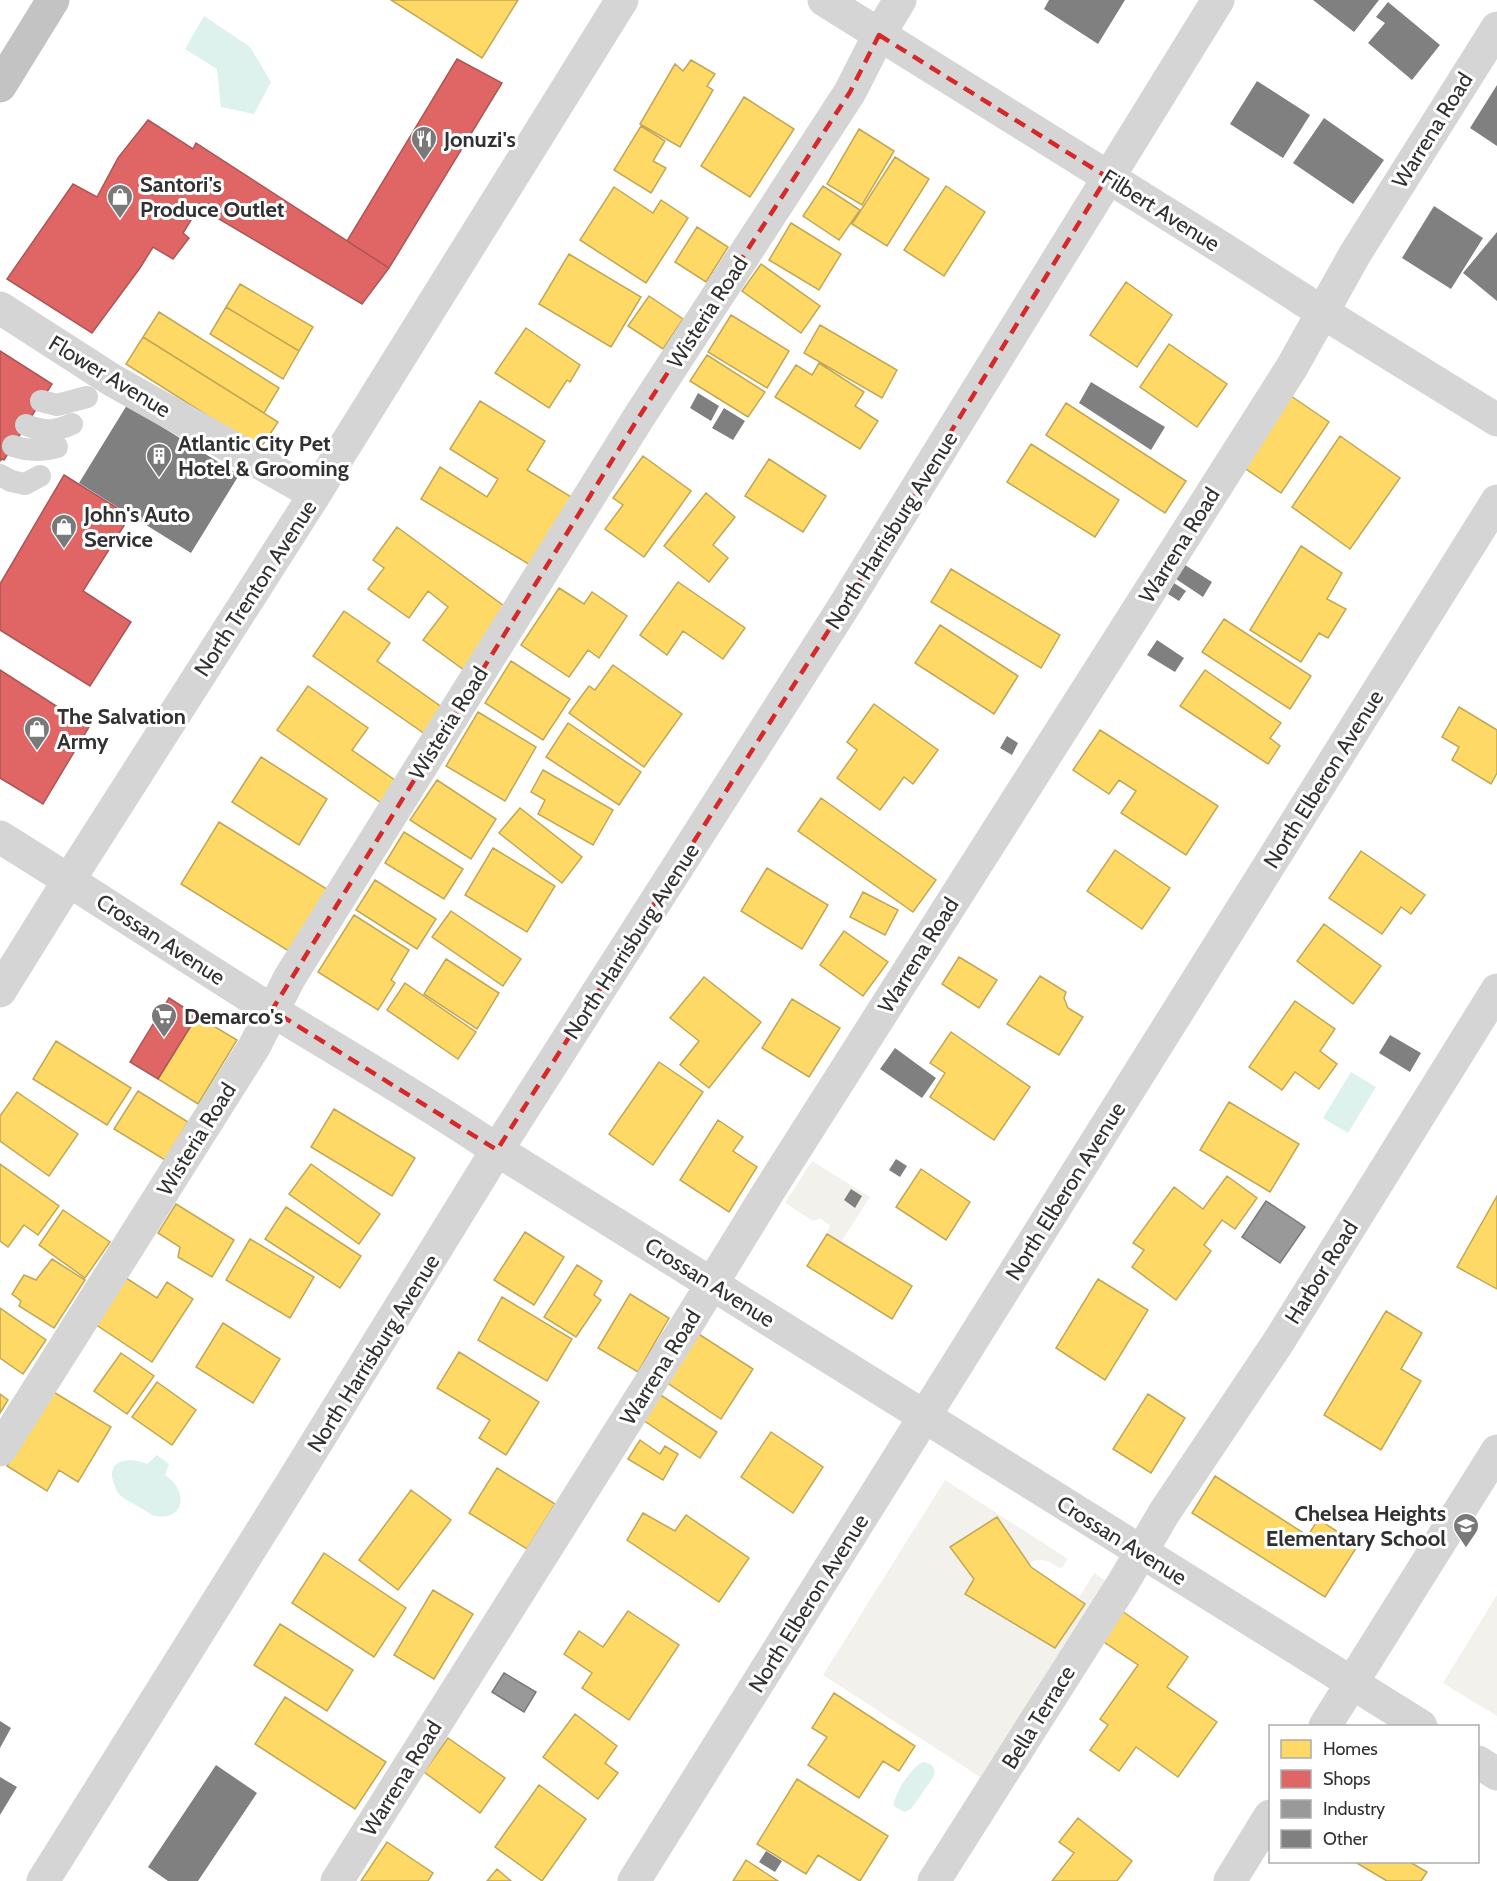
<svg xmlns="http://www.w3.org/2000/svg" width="1497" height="1881" viewBox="0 0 1497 1881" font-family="Cabin,sans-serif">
  <rect width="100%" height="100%" fill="#fff"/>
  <!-- green -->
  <path fill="#f2f1eb" d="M812,1161L870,1197L841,1242L827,1234L830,1226L820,1218L813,1221L785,1203Z
    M945,1480L1068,1559L1061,1569C1051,1562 1041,1556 1029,1563L997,1517L950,1547L974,1579L965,1594L1054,1648L1085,1605L1078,1599L1094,1573L1109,1583L980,1777L823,1675Z
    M1497,1595V1716L1443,1683Z"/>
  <!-- water -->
  <path fill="#ddf1ed" d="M204,16L250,47L271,82L254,114L221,107L217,69L185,49Z
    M1351,1072L1376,1087L1348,1133L1323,1118Z
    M157,1455L169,1464L165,1475C188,1490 186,1521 155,1516C150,1515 144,1509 139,1507C133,1503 123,1499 119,1494C118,1494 115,1487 115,1486C103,1460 129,1456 147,1464Z
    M923,1762C931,1763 936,1767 934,1776L911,1809L904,1812L894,1806C894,1793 911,1768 923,1762Z"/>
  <!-- homes -->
  <path fill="#ffd966" stroke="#c1a756" stroke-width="1.5" d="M391,0H518L482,58Z
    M691,60L715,74L707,86L713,90L680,147L640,124L675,64L683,71Z
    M744,97L794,129L750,197L701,166Z
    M641,126L665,141L653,161L666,168L651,193L614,170Z
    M859,129L894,151L862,205L827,184Z
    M895,157L929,179L887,246L852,224Z
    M823,186L860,210L839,240L803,216Z
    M946,186L985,212L944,276L904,250Z
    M614,187L653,213L661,200L688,218L646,283L580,240Z
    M791,223L841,254L819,290L769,260Z
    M697,227L728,247L706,282L675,262Z
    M569,254L641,297L611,347L539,304Z
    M761,264L820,306L801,333L742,291Z
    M1126,282L1172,315L1137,367L1090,335Z
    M240,284L313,327L299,351L226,307Z
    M649,296L683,319L663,349L628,326Z
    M226,307L299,351L283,379L210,334Z
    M159,312L279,388L264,413L143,337Z
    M731,315L789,351L767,388L708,352Z
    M820,325L897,370L882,398L804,353Z
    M526,328L580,365L570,382L567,380L549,408L495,373Z
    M143,337L278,422L260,449L126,364Z
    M1169,344L1227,384L1197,427L1140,387Z
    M707,355L765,392L748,417L690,381Z
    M819,363L864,392L855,406L878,421L860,449L775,397L796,365L812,375Z
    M1291,396L1329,422L1281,493L1243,467Z
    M480,401L545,441L527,470L573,498L532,566L421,499L440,467L487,497L498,479L450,449Z
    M1066,403L1186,481L1165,513L1046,435Z
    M1340,436L1400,478L1350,549L1292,507Z
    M1031,444L1119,500L1095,537L1007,482Z
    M643,456L691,491L644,557L605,529L623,505L613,498Z
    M769,459L826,496L803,532L745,496Z
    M706,493L735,517L713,545L728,558L709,582L664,546Z
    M397,527L508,609L464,670L423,640L448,607L428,591L409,618L368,589L384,568L373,560Z
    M1301,546L1342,573L1327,599L1346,609L1328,638L1319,633L1301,662L1250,630Z
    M951,569L1060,635L1041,668L931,602Z
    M678,582L745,628L723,659L683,631L667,655L640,635Z
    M559,588L584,604L592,592L627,616L599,658L588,650L569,677L521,645Z
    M344,611L390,643L377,661L443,708L425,734L313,656Z
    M1224,619L1311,676L1290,709L1202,652Z
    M940,625L1018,676L994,714L915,663Z
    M511,661L570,699L543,740L485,703Z
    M613,665L682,714L644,767L569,713L589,686L595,690Z
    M1205,670L1281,723L1270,738L1280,746L1268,764L1180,706Z
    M308,686L368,728L352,750L399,783L384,805L277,730Z
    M874,704L938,750L913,784L904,777L880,810L837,778L857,750L847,742Z
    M1459,707L1497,730V773L1491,784L1452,760L1459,747L1442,737Z
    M478,712L536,747L505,801L446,766Z
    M568,723L641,772L619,805L546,757Z
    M1100,730L1218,806L1186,855L1121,813L1136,791L1119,780L1109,794L1073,770Z
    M261,757L327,799L299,845L232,802Z
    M543,770L613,810L593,845L538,814L545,800L531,792Z
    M437,780L496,819L471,859L410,820Z
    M821,798L936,880L913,912L798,831Z
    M520,808L582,857L562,883L499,833Z
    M219,822L330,891L292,953L181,884Z
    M404,832L463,869L444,899L385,863Z
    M493,848L555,886L527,932L465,895Z
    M1115,850L1170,888L1142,929L1087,891Z
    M1361,851L1425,895L1411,914L1401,907L1382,934L1329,898Z
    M767,868L828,905L802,949L741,911Z
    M375,880L436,919L417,949L356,910Z
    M863,892L898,910L885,935L850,917Z
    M451,911L521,959L503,986L432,937Z
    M354,915L409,950L391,980L395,983L378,1010L318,972Z
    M1324,924L1381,966L1353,1004L1297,961Z
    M844,931L888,962L863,996L820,965Z
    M959,957L997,980L979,1008L942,984Z
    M446,959L499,993L477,1029L424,994Z
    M1040,976L1066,992L1064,998L1068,1008L1083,1017L1059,1055L1007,1024Z
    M704,977L761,1022L709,1088L680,1065L699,1041L670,1018Z
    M405,983L476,1032L458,1059L387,1010Z
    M792,999L840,1028L809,1077L762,1048Z
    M1295,1001L1335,1029L1320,1051L1337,1064L1319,1089L1295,1072L1282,1090L1249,1067Z
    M197,1016L237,1040L198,1104L158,1079Z
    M951,1032L1030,1087L994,1140L930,1097L945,1073L930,1063Z
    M56,1041L131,1088L107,1125L33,1079Z
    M659,1062L703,1092L653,1165L609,1134Z
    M138,1091L188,1122L165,1160L114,1129Z
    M17,1092L78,1134L49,1176L0,1141V1116Z
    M1229,1102L1299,1144L1270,1192L1200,1150Z
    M334,1109L415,1158L392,1196L311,1147Z
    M718,1120L743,1137L733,1151L757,1167L729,1212L680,1180Z
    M0,1164L59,1206L38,1235L24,1225L8,1247L0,1241Z
    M311,1164L380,1214L359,1244L289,1194Z
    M921,1169L970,1202L946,1240L896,1207Z
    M1227,1176L1257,1198L1235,1229L1222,1220L1204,1245L1211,1251L1176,1300L1132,1267L1144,1250L1133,1243L1174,1187L1203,1209Z
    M1497,1196V1289L1457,1267Z
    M176,1204L234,1240L212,1277L178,1257L180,1247L158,1233Z
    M286,1207L361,1256L340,1288L265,1239Z
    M63,1210L110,1242L85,1278L39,1245Z
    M525,1232L564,1257L534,1305L494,1280Z
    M827,1234L912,1286L892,1319L807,1266Z
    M250,1239L314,1277L290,1318L226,1280Z
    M52,1259L85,1280L54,1328L19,1306L21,1301L12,1294L24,1275L36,1280Z
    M577,1265L602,1281L594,1295L601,1300L576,1337L544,1317Z
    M126,1278L157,1298L167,1282L193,1299L152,1362L95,1324Z
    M1098,1279L1148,1310L1105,1380L1056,1348Z
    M630,1294L669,1318L638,1372L598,1348Z
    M502,1297L572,1339L547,1381L478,1340Z
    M0,1308L46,1340L23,1374L0,1358Z
    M1386,1311L1422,1333L1401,1369L1421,1381L1381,1450L1324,1415Z
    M223,1323L280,1359L253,1403L196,1367Z
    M694,1331L753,1369L721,1419L663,1380Z
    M459,1352L539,1402L506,1455L479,1438L490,1420L437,1388Z
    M121,1353L154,1376L127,1414L94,1391Z
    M157,1382L196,1410L172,1445L132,1417Z
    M52,1391L111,1427L78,1482L59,1470L47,1491L7,1466Z
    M0,1394L8,1400L0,1413Z
    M659,1394L717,1432L700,1458L643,1420Z
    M1148,1394L1185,1418L1151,1473L1113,1449Z
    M771,1432L823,1467L793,1513L741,1477Z
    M640,1440L660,1454L665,1446L678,1454L663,1480L628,1459Z
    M497,1468L555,1504L527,1549L469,1513Z
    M1215,1476L1308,1536L1318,1519L1358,1545L1325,1597L1192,1513Z
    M411,1490L451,1520L398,1590L359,1560Z
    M643,1513L675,1531L686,1515L749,1558L719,1602L627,1540Z
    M997,1517L1031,1567L1085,1604L1055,1648L965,1594L974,1579L950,1547Z
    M324,1553L406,1608L374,1657L292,1603Z
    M433,1590L473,1614L434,1679L394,1655Z
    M628,1611L679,1645L629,1720L582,1688L592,1673L564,1654L579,1631L603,1647Z
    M1122,1611L1188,1657L1167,1687L1217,1722L1178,1777L1136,1747L1119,1771L1090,1750L1108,1725L1100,1719L1138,1665L1101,1640Z
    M280,1624L353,1670L327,1711L254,1665Z
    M834,1693L915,1746L899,1771L883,1761L859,1798L808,1765L827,1737L812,1728Z
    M285,1697L386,1762L355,1809L255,1744Z
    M575,1714L617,1746L605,1763L618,1773L598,1799L543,1757Z
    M448,1738L505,1778L480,1813L424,1772Z
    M797,1779L888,1836L860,1881L818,1855L806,1874L757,1844Z
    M539,1785L586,1819L542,1881L495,1847Z
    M1078,1818L1132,1861L1117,1881H1052L1074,1853L1059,1842Z
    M387,1842L433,1873L428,1881H361Z
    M746,1860L764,1872L778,1881H733Z
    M1355,1862H1410L1427,1872L1421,1881H1387Z
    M497,1869L511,1881H487Z"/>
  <!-- shops -->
  <path fill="#e06666" stroke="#ac5656" stroke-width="1.5" d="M457,59L502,83L389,268L347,241Z
    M148,120L193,149L196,143L389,268L362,304L199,207L183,233L189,238L173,259L153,247L140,268L92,333L7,279L73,184L97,197L118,158Z
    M0,351L52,384L4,460L2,459L0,461Z
    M64,475L130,516L83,591L131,622L90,686L0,630V584Z
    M0,670L89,727L43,804L0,778Z
    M169,998L197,1016L158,1079L130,1062Z"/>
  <!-- industry -->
  <path fill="#999" stroke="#7a7a7a" stroke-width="1.5" d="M1266,1201L1305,1227L1280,1263L1242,1237Z
    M504,1673L536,1692L524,1712L492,1692Z"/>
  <!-- building -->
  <path fill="#808080" d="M1049,0H1125L1098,44L1044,9Z
    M1313,0H1379L1354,32Z
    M1388,2L1440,45L1412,80L1368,43L1385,23L1376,17Z
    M1257,81L1310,115L1283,158L1230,124Z
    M1497,85V146L1470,128Z
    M1324,118L1384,160L1353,204L1293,163Z
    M1434,206L1483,238L1451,289L1402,258Z
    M1497,232V301L1463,273Z
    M1091,382L1165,427L1151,450L1079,403Z
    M698,393L719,406L711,421L690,408Z
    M127,405L239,475L191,553L79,483Z
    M724,408L745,421L733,440L712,428Z
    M1185,565L1212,582L1203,597L1176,579Z
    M1174,583L1186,591L1179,601L1168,594Z
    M1157,640L1184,658L1175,672L1147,655Z
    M1007,736L1018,743L1012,755L1000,748Z
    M1390,1035L1421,1053L1410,1072L1379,1053Z
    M895,1048L936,1078L922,1098L880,1069Z
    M896,1159L907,1166L900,1177L889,1170Z
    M851,1189L862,1196L855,1208L844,1200Z
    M0,1721L11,1728L0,1748Z
    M216,1765L257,1793L198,1881H168L148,1867Z
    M0,1777L17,1787L0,1815Z
    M766,1851L782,1861L775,1872L759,1862Z"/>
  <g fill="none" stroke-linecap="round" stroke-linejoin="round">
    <!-- lane -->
    <path stroke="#d5d5d5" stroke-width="22" d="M41,401L57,405L87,397
      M26,425C45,432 54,432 72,424
      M13,446C29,451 41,451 57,447
      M0,475L11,481L25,484L40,476"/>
    <!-- street -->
    <path stroke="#d5d5d5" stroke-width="33" d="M824,0L1222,248L1322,312L1497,420
      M0,308L112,380L315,494
      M0,837C92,894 181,954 273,1011C348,1057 425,1101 497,1150L1421,1726
      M0,991L69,880L315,494L622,0
      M0,1450L254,1047L290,977L637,420L850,92L879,35L900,0
      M1325,1726L1497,1451
      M1478,1762L1497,1774
      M43,1881L291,1484L497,1150L841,611L1218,0
      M337,1881L691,1318L767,1194L1292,367L1355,254L1497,28
      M634,1881L1497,501
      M934,1881L1123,1583L1164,1513L1279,1341L1497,990
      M1230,1881L1270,1816"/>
    <!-- highway -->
    <path stroke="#c3c3c3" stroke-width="33" d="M0,86L53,0"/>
  </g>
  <!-- marked area -->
  <path fill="none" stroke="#d62828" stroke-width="4.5" stroke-dasharray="12 8" stroke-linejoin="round" d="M879,35L1107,177L841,611L497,1150L272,1010L637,420L850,92Z"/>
  <!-- icons -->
  <defs>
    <symbol id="restaurant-pin" viewBox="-11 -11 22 30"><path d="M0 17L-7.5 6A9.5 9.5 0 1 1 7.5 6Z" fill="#797979" stroke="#fff"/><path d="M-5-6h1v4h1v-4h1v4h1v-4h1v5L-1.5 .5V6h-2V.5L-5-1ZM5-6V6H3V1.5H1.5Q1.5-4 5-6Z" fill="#fff"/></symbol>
    <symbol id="shop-pin" viewBox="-11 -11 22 30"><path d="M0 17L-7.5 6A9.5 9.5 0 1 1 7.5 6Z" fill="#797979" stroke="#fff"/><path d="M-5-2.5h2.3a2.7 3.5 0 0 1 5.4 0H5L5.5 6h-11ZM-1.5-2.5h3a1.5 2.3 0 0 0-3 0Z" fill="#fff"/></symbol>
    <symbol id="building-pin" viewBox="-11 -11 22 30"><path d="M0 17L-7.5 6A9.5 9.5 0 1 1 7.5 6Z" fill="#797979" stroke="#fff"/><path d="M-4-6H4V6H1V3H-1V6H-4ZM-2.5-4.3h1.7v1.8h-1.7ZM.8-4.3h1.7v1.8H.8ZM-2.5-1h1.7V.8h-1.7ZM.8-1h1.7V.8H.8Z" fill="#fff"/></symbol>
    <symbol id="supermarket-pin" viewBox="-11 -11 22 30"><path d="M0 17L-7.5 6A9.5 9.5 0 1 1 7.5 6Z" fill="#797979" stroke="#fff"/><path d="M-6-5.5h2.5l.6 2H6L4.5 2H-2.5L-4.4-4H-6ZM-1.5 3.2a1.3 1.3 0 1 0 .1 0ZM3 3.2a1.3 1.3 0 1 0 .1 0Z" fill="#fff"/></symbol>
    <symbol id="school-pin" viewBox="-11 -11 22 30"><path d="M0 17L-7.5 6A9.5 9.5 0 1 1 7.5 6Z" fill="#797979" stroke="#fff"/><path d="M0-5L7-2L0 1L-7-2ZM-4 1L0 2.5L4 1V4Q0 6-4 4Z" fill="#fff"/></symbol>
  </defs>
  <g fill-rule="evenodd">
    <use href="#restaurant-pin" x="409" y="124" width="30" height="40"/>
    <use href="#shop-pin" x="105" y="182" width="30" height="40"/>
    <use href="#building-pin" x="144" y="441" width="30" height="40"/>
    <use href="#shop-pin" x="49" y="512" width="30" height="40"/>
    <use href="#shop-pin" x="22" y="714" width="30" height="40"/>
    <use href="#supermarket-pin" x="149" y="1001" width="30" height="40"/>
    <use href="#school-pin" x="1451" y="1511" width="30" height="40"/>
  </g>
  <g text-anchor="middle" stroke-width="6" stroke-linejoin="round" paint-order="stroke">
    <!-- street labels -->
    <g font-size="22" fill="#313131" stroke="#fff">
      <text transform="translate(1432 130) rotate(-58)" y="8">Warrena Road</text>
      <text transform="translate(1161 210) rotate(32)" y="8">Filbert Avenue</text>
      <text transform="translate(707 312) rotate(-57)" y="8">Wisteria Road</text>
      <text transform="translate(110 376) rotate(31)" y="8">Flower Avenue</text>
      <text transform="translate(891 530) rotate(-58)" y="8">North Harrisburg Avenue</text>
      <text transform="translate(1179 545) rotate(-58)" y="8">Warrena Road</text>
      <text transform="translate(255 588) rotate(-57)" y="8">North Trenton Avenue</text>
      <text transform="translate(448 723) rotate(-58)" y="8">Wisteria Road</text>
      <text transform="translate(1323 779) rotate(-58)" y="8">North Elberon Avenue</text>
      <text transform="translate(161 939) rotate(33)" y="8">Crossan Avenue</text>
      <text transform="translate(631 941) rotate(-57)" y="8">North Harrisburg Avenue</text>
      <text transform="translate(918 955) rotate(-58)" y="8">Warrena Road</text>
      <text transform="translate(196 1139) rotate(-58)" y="8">Wisteria Road</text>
      <text transform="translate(1065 1191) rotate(-58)" y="8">North Elberon Avenue</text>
      <text transform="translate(1321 1272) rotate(-58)" y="8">Harbor Road</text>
      <text transform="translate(710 1282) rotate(32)" y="8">Crossan Avenue</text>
      <text transform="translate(373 1353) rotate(-58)" y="8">North Harrisburg Avenue</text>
      <text transform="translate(660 1367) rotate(-58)" y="8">Warrena Road</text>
      <text transform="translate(1122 1540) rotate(32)" y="8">Crossan Avenue</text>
      <text transform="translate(808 1603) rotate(-58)" y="8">North Elberon Avenue</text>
      <text transform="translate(1038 1717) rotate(-58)" y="8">Bella Terrace</text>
      <text transform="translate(401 1778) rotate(-58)" y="8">Warrena Road</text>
    </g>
    <!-- poi labels -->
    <g font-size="22" font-weight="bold" fill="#313131" stroke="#fff" text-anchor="start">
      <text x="444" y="147">Jonuzi's</text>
      <text x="140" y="192">Santori's<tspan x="140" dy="25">Produce Outlet</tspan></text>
      <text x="178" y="451">Atlantic City Pet<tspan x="178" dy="25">Hotel &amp; Grooming</tspan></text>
      <text x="84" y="522">John's Auto<tspan x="84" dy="25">Service</tspan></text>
      <text x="57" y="724">The Salvation<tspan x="57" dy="25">Army</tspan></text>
      <text x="184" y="1024">Demarco's</text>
      <text x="1446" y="1521" text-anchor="end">Chelsea Heights<tspan x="1446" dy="25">Elementary School</tspan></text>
    </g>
  </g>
  <!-- legend -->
  <rect x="1269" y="1725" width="210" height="138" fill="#ffffff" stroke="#adadad" stroke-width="1.5"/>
  <rect x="1281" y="1740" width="30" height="18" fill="#ffd966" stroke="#adadad" stroke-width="1.5"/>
  <text x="1323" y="1755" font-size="18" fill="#313131">Homes</text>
  <rect x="1281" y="1770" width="30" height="18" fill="#e06666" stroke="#adadad" stroke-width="1.5"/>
  <text x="1323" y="1785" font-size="18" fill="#313131">Shops</text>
  <rect x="1281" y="1800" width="30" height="18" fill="#999999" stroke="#adadad" stroke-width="1.5"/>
  <text x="1323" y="1815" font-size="18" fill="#313131">Industry</text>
  <rect x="1281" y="1830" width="30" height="18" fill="#808080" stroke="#adadad" stroke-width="1.5"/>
  <text x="1323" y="1845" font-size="18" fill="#313131">Other</text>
</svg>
